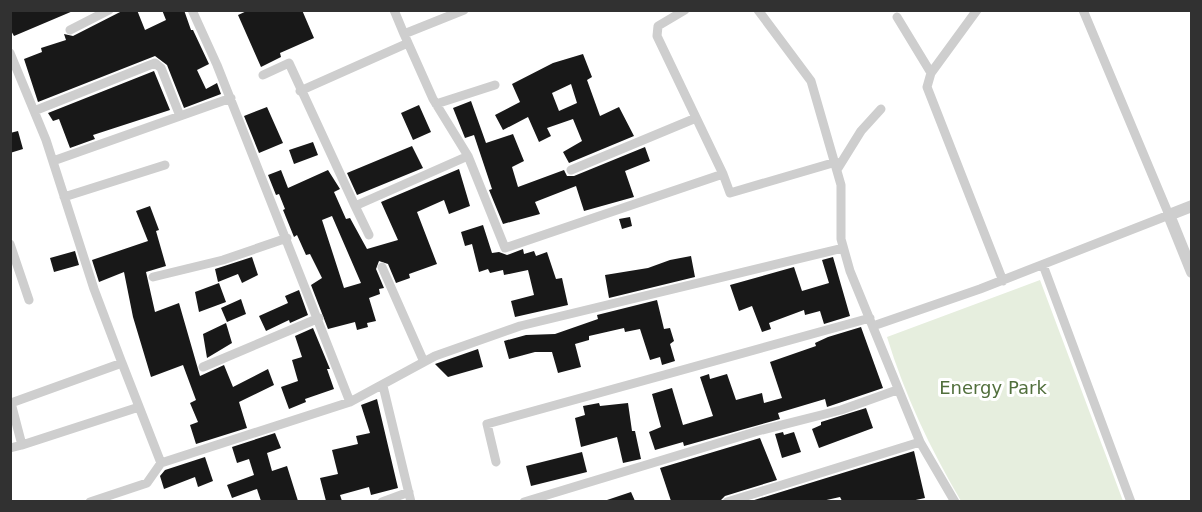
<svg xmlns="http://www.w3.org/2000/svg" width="1202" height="512" viewBox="0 0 1202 512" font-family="'DejaVu Sans',sans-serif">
  <rect width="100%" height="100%" fill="#fff"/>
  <!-- green -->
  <path fill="#e6eede" d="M1040,280L1123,501H961C930,448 905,396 887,337Z"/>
  <!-- building -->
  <path fill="#181818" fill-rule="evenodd" d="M10,10H72L73,11L14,36L10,29Z
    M124,10H137L145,30L166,20L162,10H184L191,30H193L209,64L197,70L206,89L217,83L221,94L184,108L167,65L155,56L38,102L24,59L42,52L41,48L66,40L64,34L73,36Z
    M249,10H302L314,38L280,53L281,57L261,67L238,15Z
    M583,54L592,77L587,80L600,116L619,107L634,136L569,163L563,152L582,141L573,119L547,128L551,136L539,142L528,117L503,130L495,115L520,102L512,84L553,63ZM571,84L577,103L559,111L552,93Z
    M154,71L170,110L93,135L95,139L70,148L59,119L53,121L48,113Z
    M471,101L486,143L513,134L524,161L512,167L518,187L564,170L567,176H574L645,147L650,161L625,171L634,197L584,211L576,186L535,202L540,214L503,224L489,190L492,189L474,135L465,138L453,108Z
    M419,105L431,132L413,140L401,113Z
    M267,107L283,143L259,153L244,116Z
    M18,131L23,149L10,153V133Z
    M313,142L318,155L294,164L289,150Z
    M412,146L423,168L357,195L347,173Z
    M459,169L470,206L449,214L444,200L417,212L437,264L409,274L410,278L396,283L388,264L379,261L376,269L384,288L379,289L380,294L369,298L376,321L367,323L368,327L357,330L355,322L328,329L311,285L322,278L310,254L306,255L297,235L294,237L283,210L285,209L279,194L276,195L268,175L281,170L288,188L328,170L340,189L334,192L346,219L350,218L367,249L398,240L381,202ZM332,216L361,283L344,288L322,220Z
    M150,206L159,230L156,231L166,266L146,272L155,312L179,303L200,376L224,365L233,387L268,369L274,385L239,402L247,428L196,444L190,425L198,422L190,403L196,400L183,365L151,377L133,317L124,272L99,282L92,260L148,241L136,211Z
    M630,217L632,226L622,229L619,219Z
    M483,225L492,253L499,252L507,255L523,249L524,254L534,251L536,256L547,252L556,279L562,278L568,305L515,317L511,301L534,295L528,270L504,275L503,270L490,273L488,269L479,272L472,244L465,246L461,232Z
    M75,251L79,265L54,272L50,258Z
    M691,256L695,277L609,298L605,275L648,268L670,260Z
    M252,257L258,275L242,283L238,274L218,282L215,269Z
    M833,257L850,316L824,324L820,311L805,315L804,310L769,323L771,329L762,332L752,306L739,311L730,285L794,267L802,291L829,283L822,260Z
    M219,283L226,302L199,312L195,292Z
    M299,290L308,315L290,323L289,320L266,331L259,316L288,303L285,296Z
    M241,299L246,314L227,322L221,308Z
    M657,300L664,329L670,328L674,341L670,344L675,361L662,365L660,357L650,360L640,329L625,332L624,328L589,336V340L575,344L581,367L558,373L552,352H535L509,359L504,341L526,335L555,334L598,319L597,315Z
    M226,323L232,343L207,358L203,334Z
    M861,327L883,388L827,407L825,399L778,413L780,419L684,446L683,442L655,450L649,432L661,427L652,394L672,388L683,425L713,416L700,377L709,374L710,379L727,374L736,400L762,393L764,403L782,398L770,362L816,346L815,343L828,337Z
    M313,328L330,369H327L334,389L305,399L306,402L289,409L281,387L298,381L292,360L302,357L295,336Z
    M478,349L483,367L448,377L435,364Z
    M377,399L398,488L371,495L369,487L340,495L342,501H326L320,478L338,474L332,450L358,444L356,436L370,433L361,405Z
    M599,403L600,406L628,403L632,431H635L641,459L623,463L617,437L581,447L575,418L585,415L583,406Z
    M866,408L873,428L819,448L812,429L821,425V422Z
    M783,432L784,435L794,432L801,452L782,458L775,434Z
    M275,433L281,448L267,453L272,471L287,466L298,501H261L257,489L232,498L227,485L254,475L249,459L237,463L232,447Z
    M760,438L777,480L725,496L720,501H671L660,468Z
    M914,451L925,498L911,501H842L840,497L822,501H751Z
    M582,452L587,472L531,486L526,466Z
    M205,457L213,481L198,487L195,477L164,489L160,476L165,470Z
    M631,492L635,501H607V500Z"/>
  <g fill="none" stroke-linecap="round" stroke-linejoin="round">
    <!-- minor -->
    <path stroke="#cecece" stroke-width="9" d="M192,10L217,65L350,402
      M394,10L404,34L464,10
      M758,10L811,81L841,185V239L850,271L920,442L955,502
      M977,10L931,73L927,87L1003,281
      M897,17L931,73
      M70,30L109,10
      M404,34L433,99L468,156L505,248L723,174L657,36L658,26L685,10
      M10,53L46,140L94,289L122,363L11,403L22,445L10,448
      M263,75L289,63L355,206L468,156
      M300,91L408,43
      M436,104L495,85
      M34,111L155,63L161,68L180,116
      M53,161L231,98
      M838,168L861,131L881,109
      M571,170L696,118
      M723,174L730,193L836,162
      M64,197L165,165
      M355,206L369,235
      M10,244L29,300
      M1043,265L1131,502
      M382,267L424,362
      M153,277L223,260L287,238
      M873,326L980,289L1169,215L1083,10
      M122,363L161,463
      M203,367L319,318
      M383,386L411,502
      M22,445L139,407
      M496,462L487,424L870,318
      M90,502L147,483L161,463L350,402L435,356L520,326L843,248
      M382,502L409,492
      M524,502L758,431L841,410L897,390
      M727,502L920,442"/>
    <!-- tertiary -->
    <path stroke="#cecece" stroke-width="12" d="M1192,206L1169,215L1192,272"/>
  </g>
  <g text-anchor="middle" stroke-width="6" stroke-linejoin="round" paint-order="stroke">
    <!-- park labels -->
    <g font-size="18" fill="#516f3c" stroke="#fff">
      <text x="993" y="394">Energy Park</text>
    </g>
  </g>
  <!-- border -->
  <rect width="1202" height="512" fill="none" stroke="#313131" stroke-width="24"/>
</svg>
